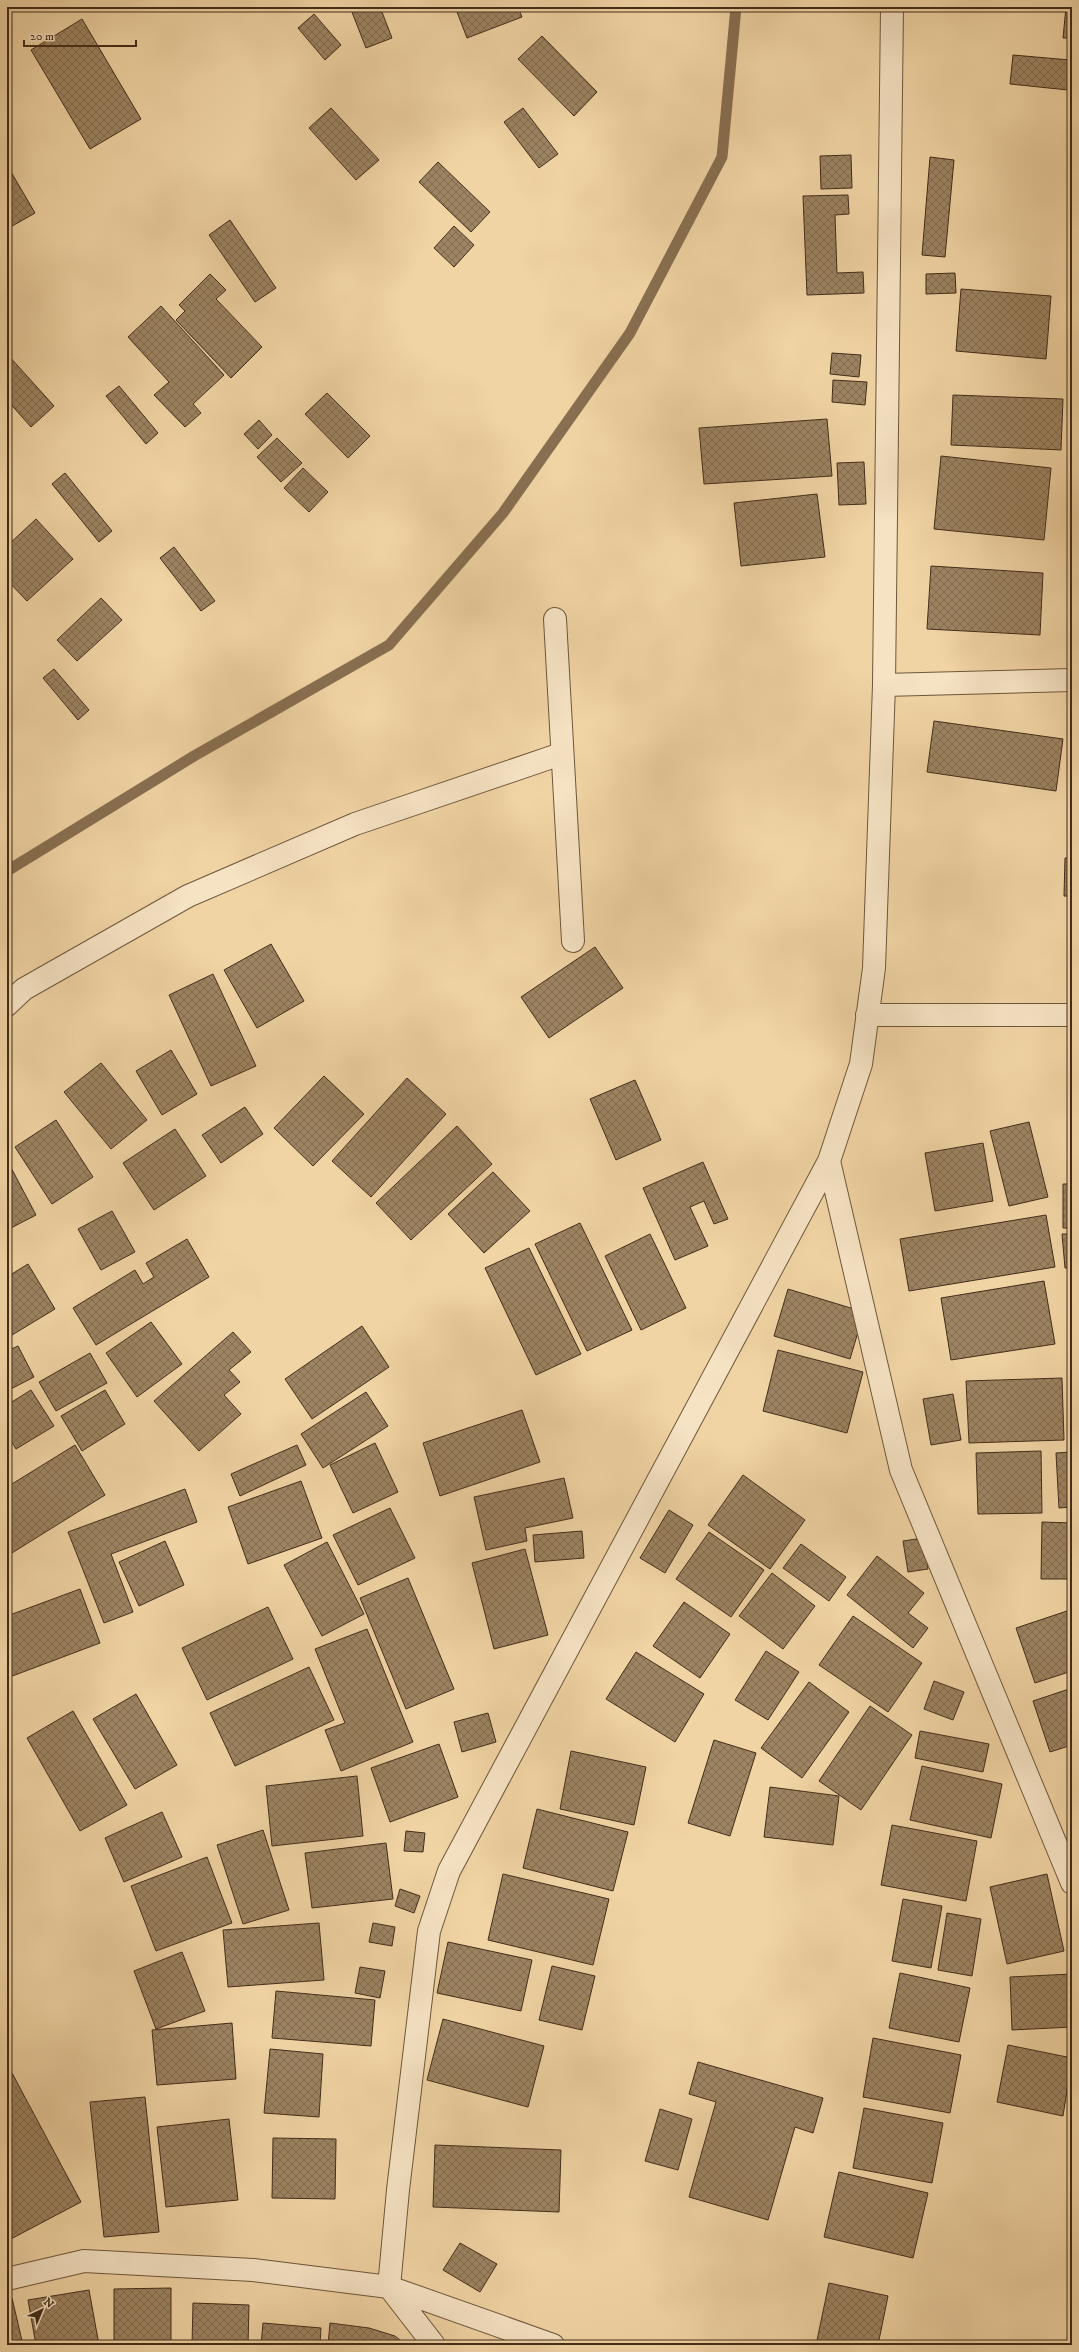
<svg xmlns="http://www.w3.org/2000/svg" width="1079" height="2352" viewBox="0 0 1079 2352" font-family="'IM FELL DW Pica',serif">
  <defs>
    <pattern id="building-cross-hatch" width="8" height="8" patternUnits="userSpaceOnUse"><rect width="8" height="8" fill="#9d8462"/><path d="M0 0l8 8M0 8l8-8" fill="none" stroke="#826c50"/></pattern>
  </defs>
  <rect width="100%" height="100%" fill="#f1d4a4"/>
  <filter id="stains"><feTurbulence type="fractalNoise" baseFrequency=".005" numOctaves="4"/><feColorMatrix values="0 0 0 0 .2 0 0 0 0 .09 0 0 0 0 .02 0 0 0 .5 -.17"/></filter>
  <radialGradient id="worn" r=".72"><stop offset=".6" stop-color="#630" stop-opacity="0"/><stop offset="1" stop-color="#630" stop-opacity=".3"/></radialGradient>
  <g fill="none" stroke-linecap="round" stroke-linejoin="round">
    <!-- stream -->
    <path stroke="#886f51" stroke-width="11" d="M7,871L194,756L389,645L503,513L630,333L722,157L736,7"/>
  </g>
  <!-- building -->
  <path fill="url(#building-cross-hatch)" stroke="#432d1a" d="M350,7H380L392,38L366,48Z
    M468,7H518L522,17L467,38L457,12Z
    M1066,7H1072V38H1063Z
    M314,14L341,45L325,60L298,28Z
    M82,19L141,119L90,149L31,50Z
    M542,36L597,92L574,116L518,59Z
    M1013,55L1070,60L1068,90L1010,84Z
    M331,108L379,160L356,180L309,128Z
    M523,108L558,154L539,168L504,122Z
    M851,155L852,188L821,189L820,156Z
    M930,157L954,160L945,257L922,255Z
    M438,162L490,212L471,232L419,182Z
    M7,165L35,213L7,229Z
    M848,195L849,214L835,215L837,273L863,272L864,293L807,295L803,196Z
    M230,220L276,288L255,302L209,235Z
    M454,226L474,245L454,267L434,248Z
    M955,273L956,293L926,294V274Z
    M210,274L226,290L216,299L262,347L231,378L176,320L185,311L179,305Z
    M961,289L1051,296L1046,359L956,351Z
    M161,306L224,375L193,404L201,413L185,427L154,395L169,382L128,337Z
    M832,353L861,355L859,377L830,374Z
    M8,355L54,406L31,427L7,400Z
    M833,380L867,382L865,405L832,402Z
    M119,386L158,433L146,444L106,396Z
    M327,393L370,436L348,458L305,414Z
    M953,395L1063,399L1061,450L951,445Z
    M827,419L832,476L704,484L699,428Z
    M259,420L272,435L258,449L244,434Z
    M277,438L302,463L281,482L257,457Z
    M941,456L1051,468L1044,540L934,529Z
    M864,462L866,504L839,505L837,463Z
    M303,468L328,492L309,512L284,488Z
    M65,473L112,531L99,542L52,484Z
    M817,494L825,557L741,566L734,503Z
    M36,519L73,559L27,601L7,580V546Z
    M174,547L215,601L201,611L160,558Z
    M931,566L1043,573L1040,635L927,629Z
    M101,598L122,620L77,661L57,640Z
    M54,669L89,710L78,720L43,678Z
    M934,721L1063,739L1056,791L927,772Z
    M1065,858H1072V896H1064Z
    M271,944L304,1001L257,1028L224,970Z
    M595,947L623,988L549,1038L521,997Z
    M213,974L256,1066L211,1086L169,995Z
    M171,1050L197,1094L162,1115L136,1071Z
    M101,1063L147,1120L111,1149L64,1092Z
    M324,1076L364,1114L313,1166L274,1128Z
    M407,1078L446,1114L371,1197L332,1161Z
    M635,1080L661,1140L616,1160L590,1099Z
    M245,1107L263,1134L221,1163L202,1135Z
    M56,1120L93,1177L52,1204L15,1147Z
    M1029,1122L1048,1197L1009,1206L990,1131Z
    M457,1126L492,1164L411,1240L376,1203Z
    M175,1129L206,1176L154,1210L123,1163Z
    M983,1143L993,1201L935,1211L925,1153Z
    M7,1160L36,1215L7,1230Z
    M703,1162L728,1219L714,1224L704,1201L690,1207L708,1246L675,1260L643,1188Z
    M493,1172L530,1211L484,1253L448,1214Z
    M1063,1184H1072V1228H1063Z
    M112,1211L135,1252L101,1270L78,1229Z
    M1046,1215L1055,1267L909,1291L900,1239Z
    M580,1223L632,1330L587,1351L535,1244Z
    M650,1234L686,1308L641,1330L605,1256Z
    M1062,1234H1072V1268H1065Z
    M187,1239L209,1277L96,1345L73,1308L135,1270L143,1284L154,1277L146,1263Z
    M529,1248L581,1354L536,1375L485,1268Z
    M28,1264L55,1309L7,1338V1277Z
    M1044,1281L1055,1344L951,1360L941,1298Z
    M788,1289L864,1312L850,1359L774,1336Z
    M151,1322L182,1364L137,1397L106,1353Z
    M362,1326L389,1367L312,1419L285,1379Z
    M233,1332L251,1352L229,1370L240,1382L224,1395L241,1414L199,1451L154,1401Z
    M18,1346L34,1377L7,1391V1351Z
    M778,1350L863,1372L847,1433L763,1411Z
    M90,1353L107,1383L56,1411L39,1382Z
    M1062,1378L1064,1440L969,1443L966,1381Z
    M31,1390L54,1426L16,1449L7,1434V1405Z
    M105,1390L125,1424L82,1451L61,1416Z
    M366,1392L388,1426L323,1468L301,1434Z
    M953,1394L961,1440L931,1445L923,1399Z
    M522,1410L540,1462L440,1496L423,1443Z
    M375,1443L398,1492L353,1513L330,1465Z
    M75,1445L105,1495L7,1556V1487Z
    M297,1445L306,1465L240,1496L231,1474Z
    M1041,1451L1042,1513L978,1514L976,1453Z
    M1072,1452V1507L1059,1508L1056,1453Z
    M7,1457L12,1467L7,1470Z
    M743,1475L805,1520L770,1569L708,1525Z
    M564,1478L573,1518L525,1528L527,1541L486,1550L474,1497Z
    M301,1481L322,1538L248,1564L228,1507Z
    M185,1489L197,1522L111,1554L133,1612L104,1623L68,1532Z
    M390,1508L415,1558L358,1585L333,1535Z
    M669,1510L693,1525L665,1573L640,1558Z
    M1042,1522L1072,1523V1579H1041Z
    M582,1531L584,1558L535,1562L533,1535Z
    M709,1532L764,1570L731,1617L676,1579Z
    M923,1538L928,1569L908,1572L903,1541Z
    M165,1541L184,1585L139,1606L119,1562Z
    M327,1542L364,1614L322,1636L284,1565Z
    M801,1544L846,1577L829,1601L783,1568Z
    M525,1549L548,1635L494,1649L472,1563Z
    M877,1556L924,1593L908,1613L928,1628L913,1648L847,1595Z
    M772,1573L815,1606L783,1649L739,1616Z
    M408,1578L454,1689L406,1709L360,1598Z
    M80,1589L100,1643L7,1678V1616Z
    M684,1602L730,1634L700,1678L653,1646Z
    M268,1607L293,1659L207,1700L182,1648Z
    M1067,1611L1072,1625V1671L1035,1683L1016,1628Z
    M853,1616L922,1663L888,1712L819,1665Z
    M367,1629L413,1742L341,1771L325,1730L345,1723L315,1649Z
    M766,1651L799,1672L768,1720L735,1700Z
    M636,1652L704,1694L675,1742L606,1699Z
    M309,1667L334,1720L235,1766L210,1713Z
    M934,1681L964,1692L953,1720L924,1709Z
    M809,1682L849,1712L802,1778L761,1748Z
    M1072,1688V1745L1050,1752L1033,1701Z
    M136,1694L177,1765L135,1789L93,1719Z
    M870,1706L912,1735L861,1810L819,1781Z
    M73,1711L127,1805L80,1831L27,1738Z
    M488,1713L496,1742L462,1752L454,1722Z
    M920,1731L989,1744L983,1772L915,1758Z
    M714,1740L756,1753L730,1836L688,1823Z
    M439,1744L458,1797L390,1822L371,1768Z
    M571,1751L646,1767L634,1825L560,1809Z
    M922,1766L1002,1784L991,1838L910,1820Z
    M357,1776L363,1836L272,1846L266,1786Z
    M770,1787L839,1796L833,1845L764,1837Z
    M537,1809L628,1832L613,1891L523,1868Z
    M162,1812L182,1857L124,1882L105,1838Z
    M892,1825L977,1841L966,1901L881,1885Z
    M263,1830L289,1910L243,1924L217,1845Z
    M406,1831L425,1833L423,1852L404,1851Z
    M386,1843L393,1899L312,1908L305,1853Z
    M207,1857L232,1923L156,1951L131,1886Z
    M503,1874L609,1899L593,1965L488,1940Z
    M1047,1874L1064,1951L1007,1964L990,1887Z
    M400,1889L420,1896L414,1913L395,1906Z
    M903,1899L942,1906L931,1968L892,1961Z
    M947,1913L981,1919L972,1976L938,1970Z
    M319,1923L324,1980L228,1987L223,1930Z
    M373,1923L395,1927L392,1946L369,1942Z
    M448,1942L532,1960L521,2011L437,1993Z
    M182,1952L205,2011L156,2029L134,1971Z
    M552,1966L595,1976L582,2030L539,2020Z
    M360,1967L385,1971L380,1998L355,1993Z
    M900,1973L970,1988L959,2042L889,2028Z
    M1072,1974V2027L1012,2030L1010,1977Z
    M276,1991L375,2000L371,2046L272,2038Z
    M443,2019L544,2046L528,2107L427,2080Z
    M232,2023L236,2079L157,2085L152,2030Z
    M873,2038L961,2055L950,2113L863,2097Z
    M1008,2045L1072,2058L1063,2116L997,2102Z
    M270,2049L323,2054L319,2117L264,2113Z
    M698,2062L823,2098L813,2133L795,2127L768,2220L689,2197L716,2102L689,2094Z
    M12,2073L81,2202L7,2241V2076Z
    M145,2097L159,2232L104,2237L90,2102Z
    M864,2108L943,2123L932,2183L853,2168Z
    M660,2109L692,2119L678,2170L645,2161Z
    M229,2119L238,2200L166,2207L157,2127Z
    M273,2138L336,2139L335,2199L272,2198Z
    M435,2145L561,2150L559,2212L433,2207Z
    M839,2172L928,2193L913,2258L824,2237Z
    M460,2243L497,2264L480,2292L443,2270Z
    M829,2283L888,2296L878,2345H816Z
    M171,2288V2345H114V2289Z
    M89,2290L99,2345H36L28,2300Z
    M12,2298L23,2345H7V2299Z
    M193,2303L249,2305L248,2345H192Z
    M263,2323L321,2328L320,2345H261Z
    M330,2323L369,2328L395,2336L406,2345H328Z"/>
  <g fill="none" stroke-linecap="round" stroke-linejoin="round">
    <defs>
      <path id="minor" d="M555,619L573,941
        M884,685L1072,680
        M7,1005L24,989L188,896L355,824L561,754
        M867,1015H1072
        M829,1161L901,1470L1072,1883
        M7,2279L84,2261L253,2270L389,2287L553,2345
        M434,2345L389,2287L398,2190L429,1931L449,1871L829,1161L861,1064L874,968L884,685L892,7"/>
    </defs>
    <!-- minor casing -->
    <use href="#minor" stroke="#6e573c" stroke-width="24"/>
    <!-- minor -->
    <use href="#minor" stroke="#f6e3c4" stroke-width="22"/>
  </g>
  <!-- margin -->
  <rect width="1079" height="2352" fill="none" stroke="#f1d4a4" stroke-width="24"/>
  <rect x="8" y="8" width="1063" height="2336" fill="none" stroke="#432d1a" stroke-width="2"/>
  <rect x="12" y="12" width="1055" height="2328" fill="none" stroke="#432d1a"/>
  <!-- north arrow -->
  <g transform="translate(42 2310) rotate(44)" stroke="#f6e3c4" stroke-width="3" paint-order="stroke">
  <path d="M0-3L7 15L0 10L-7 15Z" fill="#432d1a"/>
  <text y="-6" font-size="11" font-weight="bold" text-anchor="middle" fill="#432d1a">N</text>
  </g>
  <!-- scale -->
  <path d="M24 40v6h112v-6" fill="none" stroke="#432d1a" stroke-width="2"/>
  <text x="30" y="40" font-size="12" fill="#432d1a" stroke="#f6e3c4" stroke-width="3" paint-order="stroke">20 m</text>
  <rect width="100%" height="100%" filter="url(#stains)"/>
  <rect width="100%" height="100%" fill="url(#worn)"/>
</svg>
